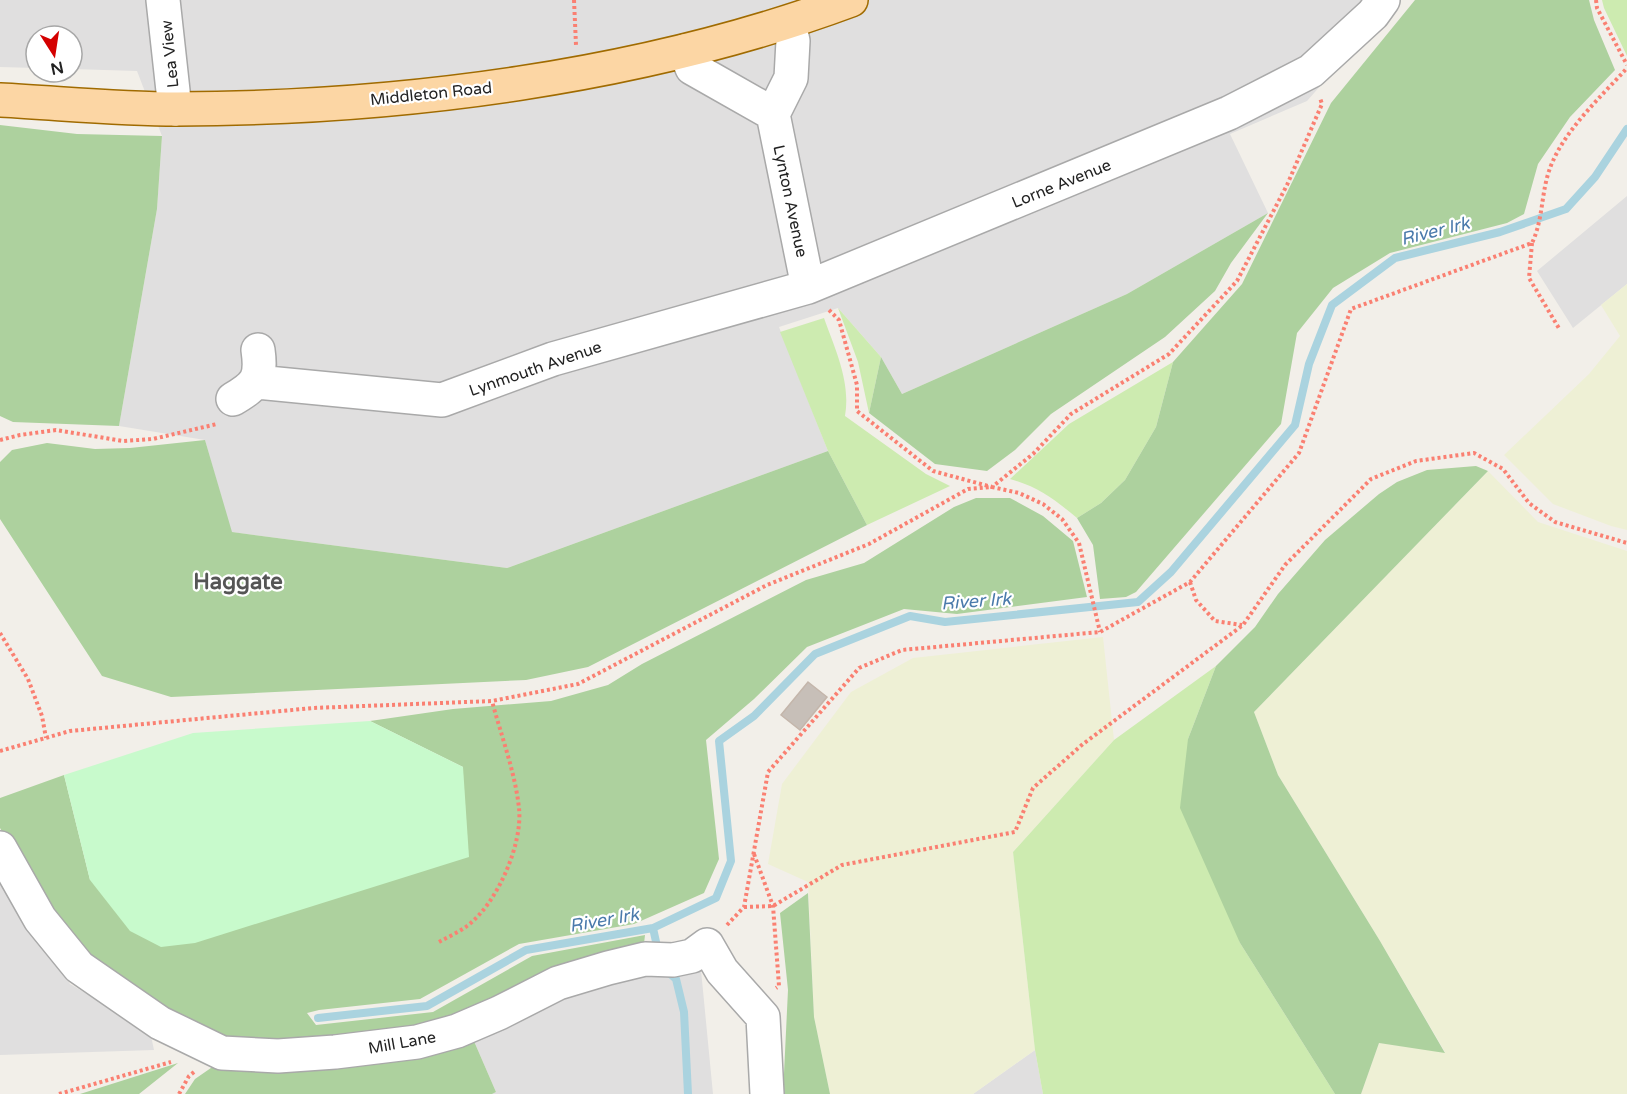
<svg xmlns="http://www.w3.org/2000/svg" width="1627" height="1094" viewBox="0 0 1627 1094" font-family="'Varela Round',sans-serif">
  <rect width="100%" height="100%" fill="#f2efe9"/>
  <!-- residential -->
  <path fill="#e0dfdf" d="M0,0H1396L1307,101L1230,134L1268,213L1127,294L902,394L881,357L838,308L779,327L828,451L507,568L231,532L205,440L119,426L157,209L162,136L137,71L72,69V36H36V68L0,67Z
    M1627,196V284L1573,328L1537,271Z
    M0,869L40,939L70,984L150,1031L154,1050L0,1055Z
    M635,968L701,970L713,1094H492L496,1092L470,1032Z
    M1035,1050L1043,1094H973Z"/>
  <!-- farmland -->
  <path fill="#eef0d5" d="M1627,284V530L1611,526L1553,504L1504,455L1589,374L1620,336L1601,305Z
    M1488,471L1538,522L1627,551V1094H1361L1379,1043L1445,1052L1380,941L1278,775L1254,712Z
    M1103,637L1114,740L1013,852L1035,1050L973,1094H830L814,1017L808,882L768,864L782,784L851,692L913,658Z"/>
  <!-- grass -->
  <path fill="#cdebb0" d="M1602,0H1627V56L1604,8Z
    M838,308L881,357L869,413L858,362Z
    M824,318C835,349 851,382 845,416L926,474L950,486L867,525L828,451L780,332Z
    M1173,362L1156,427L1125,480L1101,503L1077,518C1054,499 1039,487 1010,479L1069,424Z
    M1216,666L1188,739L1240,943L1335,1094H1043L1035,1050L1013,852L1114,740Z"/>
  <!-- forest -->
  <path fill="#add19e" d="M1415,0H1589L1594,20L1615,70L1570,117L1538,164L1524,214L1507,223L1390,253L1333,288L1297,333L1281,424L1136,592L1126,597L1100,599L1093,545L1077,518L1101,503L1125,480L1156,427L1173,362L1242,284L1331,103Z
    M0,125L77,134L162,136L157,209L119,426L13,422L0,416Z
    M1268,213L1231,263L1215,291L1165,337L1051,414L1015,450L987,471L935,464L869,413L881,357L902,394L1127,294Z
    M205,440L232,532L507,568L828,451L867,525L588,667L526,680L171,697L102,676L0,519V462L12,450L47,443L95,449L130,448Z
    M1476,466L1488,471L1254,712L1278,775L1380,941L1445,1053L1379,1043L1361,1094H1335L1240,943L1180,808L1188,739L1216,666L1255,627L1278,594L1325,540L1379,494L1397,482L1427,470Z
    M976,498H1010L1043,516L1073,541L1087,597L957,614L904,609L807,647L754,699L706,740L719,859L704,893L634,924L519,944L420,999L319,1010L307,1013L316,1025L433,1012L532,956L645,935L643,952L445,1028L346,1044L220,1043L88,967L49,913L0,828V798L64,775L90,880L463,767L370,721L453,709L551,701L608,685L642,664L806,580L864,563L954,507Z
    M808,893L814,1017L830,1094H783L788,990L780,913Z
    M470,1032L496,1092L492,1094H185L195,1079L221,1061Z
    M178,1063L139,1094H80Z"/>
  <!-- park -->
  <path fill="#c8facc" d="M370,721L463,767L469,857L195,943L161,947L130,931L90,880L64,775L193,733Z"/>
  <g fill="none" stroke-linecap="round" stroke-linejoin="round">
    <!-- stream -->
    <path stroke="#aad3df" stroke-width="8" d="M653,928L658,951
      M667,971L676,979L684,1012L688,1094
      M318,1018L427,1006L526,950L653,928L716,898L731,861L719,741L754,716L815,654L910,616L945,622L1138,602L1171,572L1295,425L1309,364L1332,305L1395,258L1500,232L1566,209L1595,177L1627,129"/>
  </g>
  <!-- building -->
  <path fill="#c7bfb8" stroke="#c4b6ab" stroke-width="1.5" d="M808,682L827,697L800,730L781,715Z"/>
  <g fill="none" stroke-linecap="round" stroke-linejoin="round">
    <defs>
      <path id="minor" d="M163,0L175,109
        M789,23L793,41L791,78L773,114L808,287
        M685,51L692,68L773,114
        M257,382L442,400L553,359L808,287L1229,113L1311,71L1373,14L1383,0
        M233,399C257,385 262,378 258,350
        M0,848L40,919L79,967L160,1023L222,1053L278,1056L335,1052L417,1042L457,1031L499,1013L558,983L608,968L645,959L673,960L692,956L707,945L722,971L763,1017L767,1094"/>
      <path id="major" d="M0,100C59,103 118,109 177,109C400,108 641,78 851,0"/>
    </defs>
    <!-- minor casing -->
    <use href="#minor" stroke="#a9a9a9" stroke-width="36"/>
    <!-- major casing -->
    <use href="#major" stroke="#a06b00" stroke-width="36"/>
    <!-- path -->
    <path stroke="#fa8072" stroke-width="4" stroke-dasharray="3 3" stroke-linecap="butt" d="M574,0L576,45
      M1596,0L1597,8L1627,65
      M1532,243L1529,278L1560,330
      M829,310L839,320L857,385V411L933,471L992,487L1033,454L1071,414L1169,354L1237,281L1287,185L1322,104L1320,98
      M0,440L20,435L56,430L123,441L153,439L217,424
      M1190,582L1196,600L1215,621L1242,625
      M0,633L28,679L42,716L46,738
      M0,751L70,731L313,708L492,701L578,684L767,585L869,544L968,489L992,487L1019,493L1043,504L1062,519L1079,543L1100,632
      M754,854L773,906L779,986L776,988
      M744,907L773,906L842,865L1015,832L1033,788L1083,744L1243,625L1285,565L1371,479L1416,461L1474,453L1503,469L1529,503L1555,522L1627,543
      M727,925L744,907L768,772L859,668L902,650L1100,632L1190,582L1299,453L1351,309L1532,243C1543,220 1541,195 1549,171C1562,132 1600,98 1627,68
      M439,942C448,937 459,932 467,926C497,904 523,844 519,808C515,772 501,735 492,701
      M59,1094L171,1062
      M179,1094L189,1076L194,1072"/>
    <!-- minor -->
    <use href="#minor" stroke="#fff" stroke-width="33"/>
    <!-- major -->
    <use href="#major" stroke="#fcd6a4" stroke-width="33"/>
  </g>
  <g text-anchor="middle" stroke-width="4.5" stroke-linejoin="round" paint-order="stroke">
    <!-- street labels -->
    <g font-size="16" fill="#222" stroke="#fff">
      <text transform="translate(169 54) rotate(-96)" y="6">Lea View</text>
      <text transform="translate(431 93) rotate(-6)" y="6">Middleton Road</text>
      <text transform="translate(1061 183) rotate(-22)" y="6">Lorne Avenue</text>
      <text transform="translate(791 201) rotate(78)" y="6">Lynton Avenue</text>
      <text transform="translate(535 368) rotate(-19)" y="6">Lynmouth Avenue</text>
      <text transform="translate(402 1042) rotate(-10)" y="6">Mill Lane</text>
    </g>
    <!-- water labels -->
    <g font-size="18" font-style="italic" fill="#4a7aab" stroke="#fff">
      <text transform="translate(1435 231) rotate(-14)" y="6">River Irk</text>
      <text transform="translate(976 601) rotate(-4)" y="6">River Irk</text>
      <text transform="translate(604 920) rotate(-10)" y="6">River Irk</text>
    </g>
    <!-- district labels -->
    <g font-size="22" font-weight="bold" fill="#555" stroke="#fff">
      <text x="238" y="589">Haggate</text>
    </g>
  </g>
  <!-- north arrow -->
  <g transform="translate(54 54) rotate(168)"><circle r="28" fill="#ffffff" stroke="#a7a7a7" stroke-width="1.5"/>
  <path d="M0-4.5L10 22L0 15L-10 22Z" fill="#d40000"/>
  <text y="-9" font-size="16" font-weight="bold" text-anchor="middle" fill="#222222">N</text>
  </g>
</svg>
